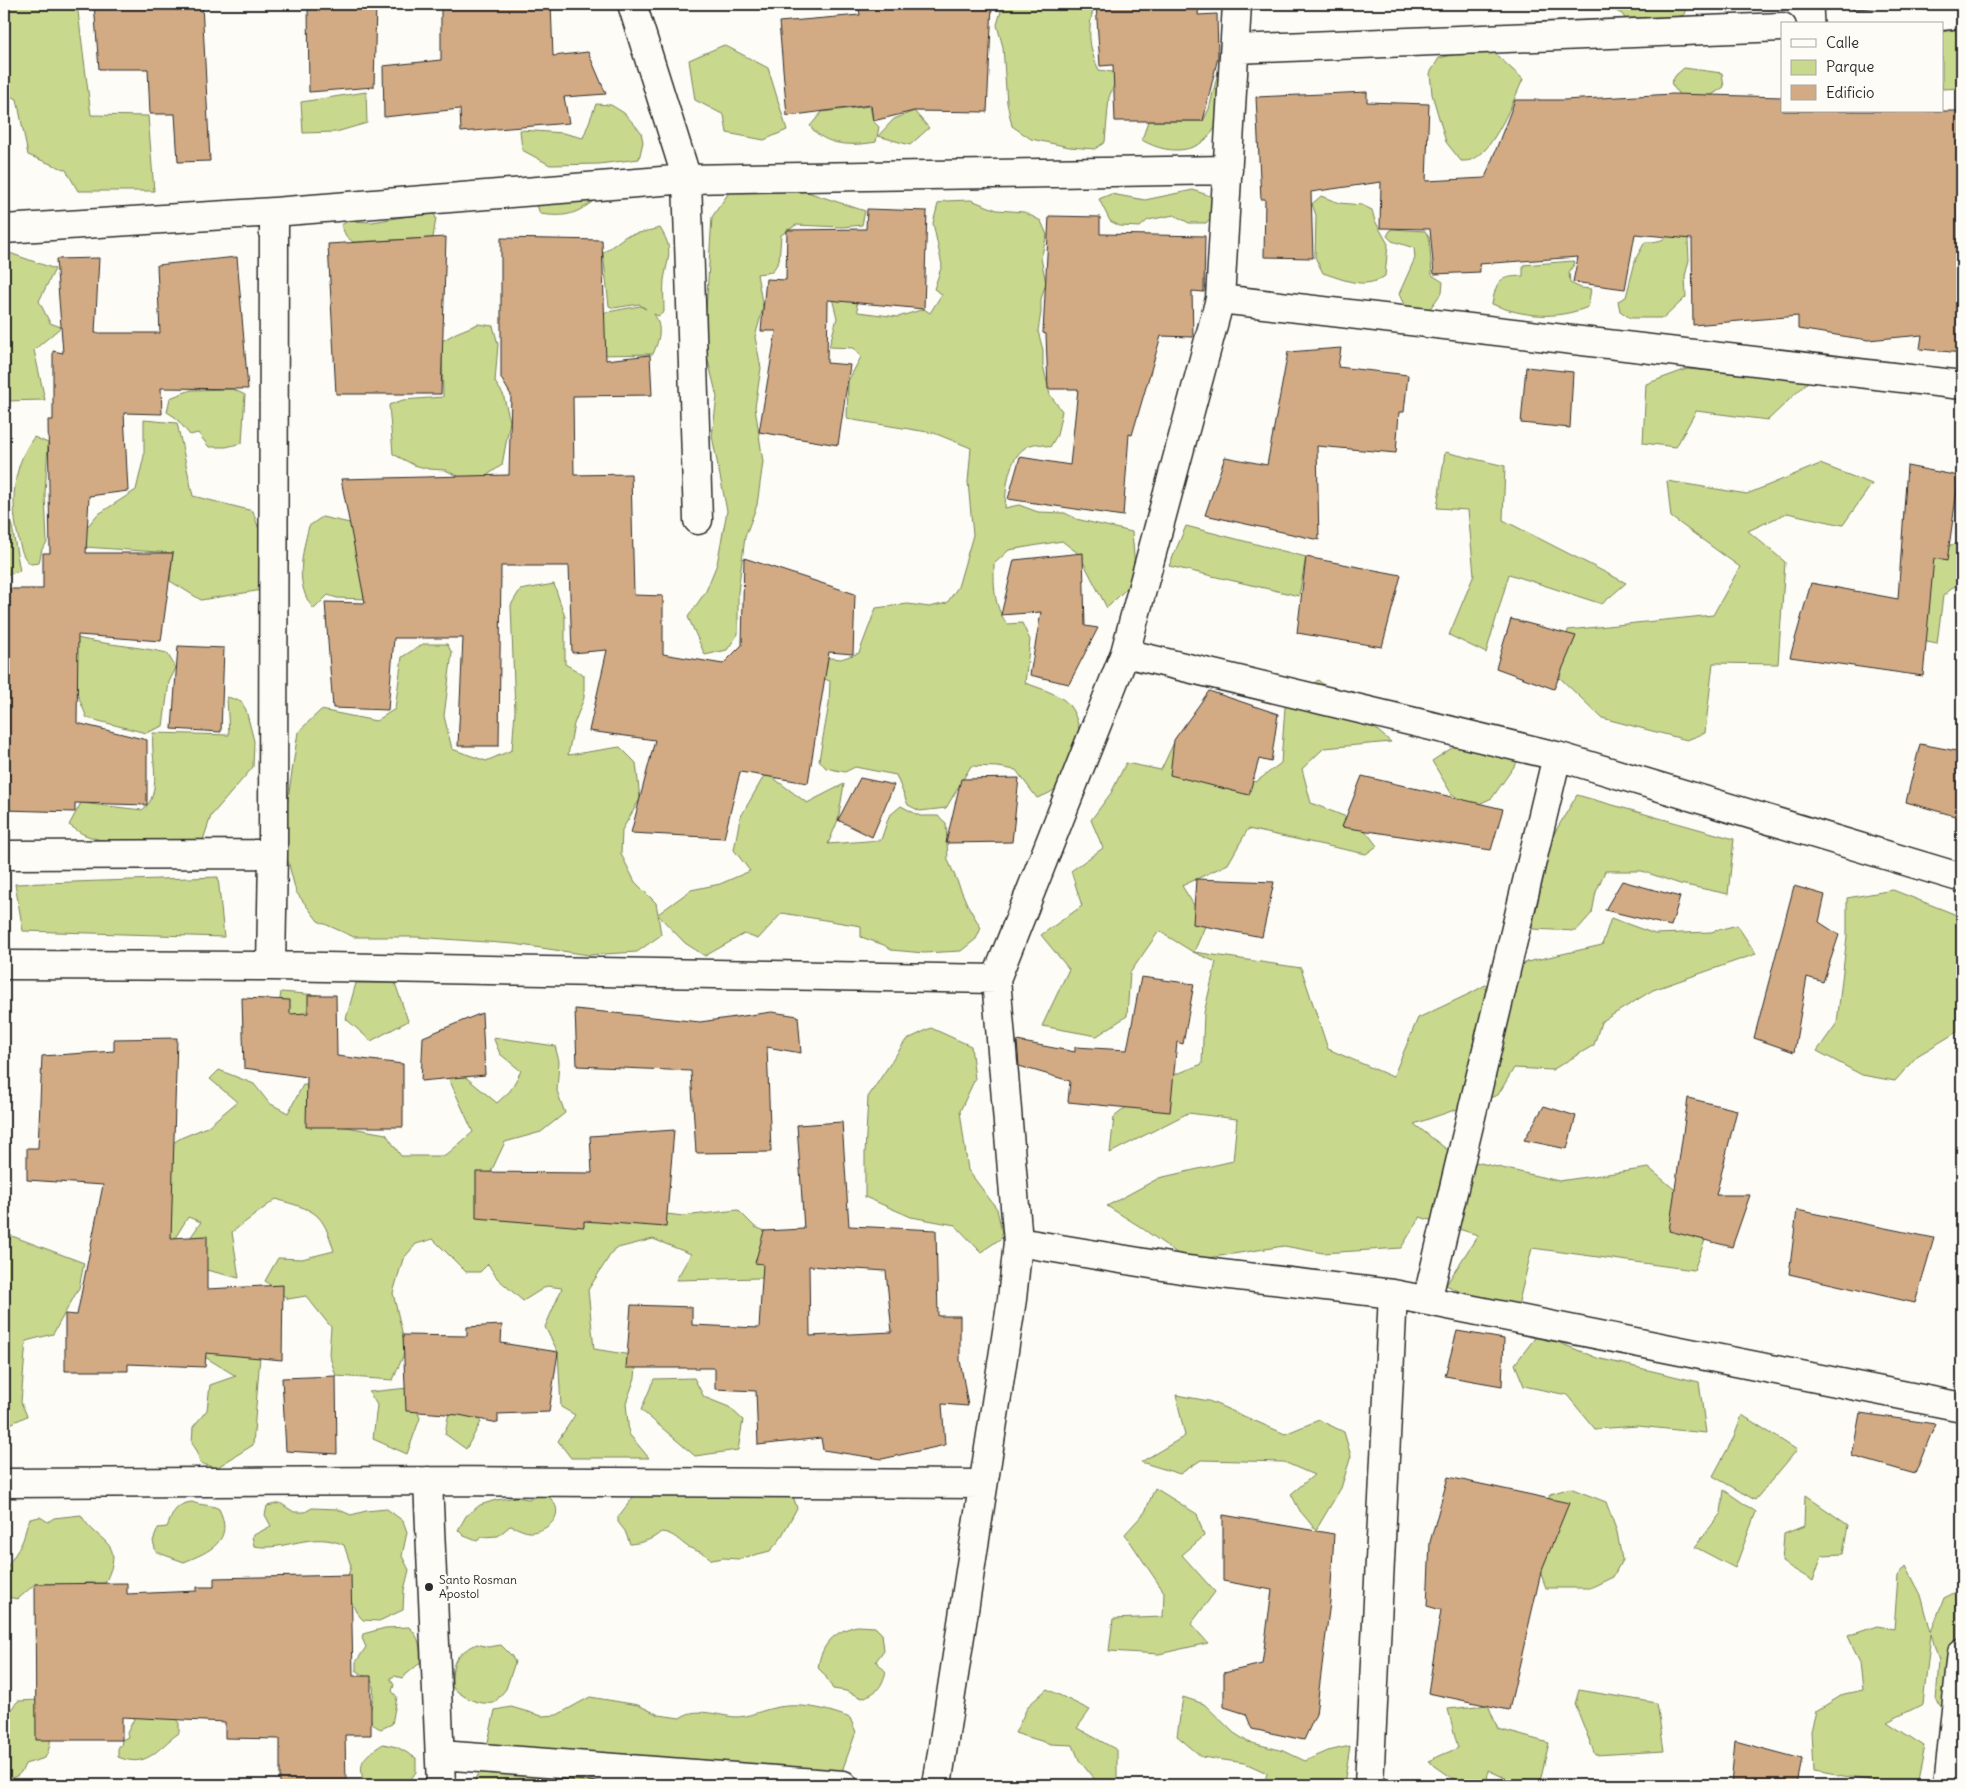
<svg xmlns="http://www.w3.org/2000/svg" width="1966" height="1789" viewBox="0 0 1966 1789" font-family="Delius,sans-serif">
  <rect width="100%" height="100%" fill="#fdfcf7"/>
  <filter id="ink" filterUnits="userSpaceOnUse"><feTurbulence type="fractalNoise" baseFrequency=".02" numOctaves="2"/><feDisplacementMap in="SourceGraphic" scale="10" xChannelSelector="R" yChannelSelector="G"/><feConvolveMatrix kernelMatrix="1 2 1 2 8 2 1 2 1" color-interpolation-filters="sRGB"/></filter>
  <g filter="url(#ink)">
    <!-- green -->
    <path fill="#c8d88d" stroke="#7a825c" d="M4,4H77L91,115L148,116L154,191H78L66,170L28,155L17,99L4,94Z
      M1003,4H1095C1087,27 1088,48 1099,70L1119,73L1109,97L1105,142L1095,149L1069,147L1031,139L1012,126L1007,103L1003,47L997,25Z
      M1602,4H1687V5L1684,15L1665,20H1626L1622,14Z
      M1962,28V88L1942,89V32Z
      M724,45L768,68L787,130L764,140L727,133L724,115L695,100L689,60Z
      M1470,51L1493,52L1523,79C1515,98 1492,153 1473,159C1470,161 1465,161 1461,161L1446,142L1432,94L1430,73L1439,58Z
      M1221,60C1221,76 1224,101 1220,115C1210,153 1172,158 1142,140L1148,121H1203L1209,109Z
      M1684,68L1722,73L1724,87L1710,96L1681,98L1671,83L1676,75Z
      M366,92L367,123L336,132L303,133L301,102Z
      M596,104L611,105L624,113L641,132L643,142L639,159L599,164L550,165L522,150L520,130L563,133L583,138Z
      M870,106L873,121L879,127L876,142C854,146 825,147 810,126L822,112Z
      M914,111L929,128L910,145L878,136L894,119Z
      M588,183L592,202C573,216 563,217 540,214L536,202Z
      M780,183L865,211L862,225L842,227L796,225L781,235L779,261L772,272L757,274L763,308L755,337L761,368L755,407L763,462L757,505L745,537L738,592V634L727,650L705,655L688,617L706,591L717,564L727,511L712,436L717,397L706,352L705,326L712,217L730,191Z
      M1193,190L1213,197L1217,211L1206,223H1189L1174,215L1148,220L1140,227L1120,226L1110,221L1099,199L1111,194L1145,200Z
      M1321,196L1339,203L1362,205L1372,210L1375,221L1388,244L1385,276C1365,290 1345,280 1323,273L1315,257L1316,215L1312,204Z
      M971,200L997,210L1024,212L1041,221L1047,235L1041,258L1046,283L1041,299V312L1038,331L1043,350V365L1050,395L1062,411L1057,435L1050,447C1045,446 1038,443 1034,444C1008,450 1006,487 1005,508L1019,505L1038,512L1065,513L1076,519L1132,532L1136,579L1107,608L1079,554L1062,541L1009,550L994,564C994,587 993,604 1007,624L1022,623L1030,640L1025,683C1037,687 1062,695 1069,705C1088,730 1080,772 1054,790C1049,794 1042,796 1037,798L1016,770L998,767L971,766L946,808L920,811L908,805L896,775L855,767L845,772L826,768L819,760L829,704L830,681L816,676L821,657L841,659L859,653L876,608L908,604L929,607L947,603L958,587L973,535L968,482L971,448L934,433L847,419L848,381L861,357L854,348L829,347L837,318L829,286L853,285L858,312L898,317L924,309L930,313L942,294L934,289L942,265L933,223L938,204L945,201Z
      M433,212L436,218L433,238L353,242L346,236L341,225L348,221L372,222Z
      M1679,219L1687,222L1689,260L1685,276L1686,297L1664,318H1630L1620,311L1618,301L1626,297L1636,258L1645,242C1667,242 1668,237 1679,219Z
      M660,228C674,250 668,256 664,280C663,290 664,302 664,312L658,316L654,314C663,328 659,340 653,354L600,355L591,315L640,306L646,309L639,304L614,308L609,306L603,253L626,236Z
      M1391,229L1425,231L1429,236L1432,275L1443,282L1442,292L1429,310L1405,307L1399,294L1415,258L1414,248L1392,241L1387,236Z
      M4,251L55,269L39,301L50,323L61,327L34,350L45,400L4,401Z
      M1573,261L1575,263L1569,272L1570,283L1581,288L1591,289L1588,307C1556,320 1523,317 1492,304C1497,280 1498,277 1523,276V265Z
      M478,324L493,326L498,344L495,382L503,394L510,421L502,465L486,476L460,477L445,470L429,469L414,465L393,454L389,405L403,400L443,397L442,341L456,333Z
      M1687,369L1810,380L1768,420L1696,411L1676,447L1643,443L1646,384Z
      M233,389L245,395L242,443L226,447H209L198,433L190,435L175,417L167,412L170,398L191,390Z
      M144,420L177,423L193,496L253,511L265,549L262,590L201,600L170,581L173,553L55,545L87,527L97,515L136,490L144,456Z
      M34,437L48,443L45,494L47,543L42,549L39,563L31,564C23,559 21,549 19,541C10,505 12,466 34,437Z
      M1445,452L1505,466L1503,520L1626,583L1602,604L1509,574L1486,653L1449,635L1474,575L1468,510L1437,508Z
      M1820,464L1872,484L1843,525L1787,513L1748,531L1785,562L1778,664L1713,663L1705,733L1687,740L1602,718L1560,678L1568,630L1713,615L1740,567L1671,517L1667,481L1747,494Z
      M4,509L11,521L20,571L4,575Z
      M322,517L350,523L368,599L337,598L328,595L314,609C294,587 302,553 309,526Z
      M1186,526L1306,557L1299,596L1169,566Z
      M1962,543V580L1943,596L1937,644L1902,637L1939,547Z
      M554,584L565,617V664L584,675V698L574,724L568,755L620,747L636,763L640,799L622,830L621,854L635,882L656,903L658,914L691,890L720,884L750,871L734,850L740,818L764,776L772,777L807,803L844,784L838,820L828,844L881,840L889,816L901,806L920,816H938L946,823L948,860L967,904L981,928L976,939L961,951L924,953L891,950L884,945L861,937V926L782,913L758,939L744,934L705,956L685,943L658,915L661,935L637,952L589,955L514,944L417,937H354L318,921L296,892L286,853V812L298,732L321,710L376,721L395,709L402,657L423,644H447L452,653L444,716L452,749L486,761L512,750L515,711L511,605L520,590Z
      M77,638C107,645 137,646 167,653L176,668L169,682L163,726L146,733L87,718L77,693Z
      M1318,680L1391,742L1324,748L1302,769L1311,803L1359,822L1377,846L1366,854L1248,829L1228,864L1182,886L1206,924L1194,952L1301,968L1328,1049L1393,1077L1418,1018L1471,993L1527,962L1602,945L1611,918L1655,934L1711,932L1737,925L1756,954L1653,990L1601,1022L1594,1045L1552,1070L1514,1068L1498,1095L1414,1124L1458,1158L1559,1181L1649,1168L1712,1221L1694,1270L1532,1248L1515,1318L1446,1285L1478,1235L1420,1217L1401,1248L1323,1253L1284,1246L1188,1261L1139,1226L1107,1206L1159,1178L1233,1161L1237,1119L1188,1113L1110,1153L1114,1117L1159,1081L1202,1064L1204,1013L1216,962L1193,952L1159,931L1130,973L1127,1016L1097,1036L1042,1026L1069,969L1041,935L1082,906L1071,871L1103,848L1091,820L1111,793L1126,763L1161,770L1177,736L1209,764L1256,782L1281,763L1285,707Z
      M227,697L241,701L246,710L254,741L253,767L211,816L201,846C169,846 114,847 85,835C80,833 74,828 69,825L81,803L142,810C164,795 150,757 153,733L229,735Z
      M1461,742L1520,758L1492,798L1470,808L1451,793L1432,761Z
      M1577,795L1734,839L1728,894L1680,884L1642,871H1605L1596,892L1592,913L1576,931L1532,929L1552,837Z
      M218,877L224,937L23,931L15,884Z
      M1893,890L1962,917V1029L1917,1056L1895,1081L1862,1075L1817,1051L1837,1023L1847,936V898Z
      M356,983H395L408,1021L371,1041L346,1019Z
      M281,992L318,995L325,1025L274,1041Z
      M931,1028L971,1046L975,1079L960,1111L968,1170L997,1209L1003,1237L981,1252L955,1225L911,1217L865,1197V1154L868,1097L906,1040Z
      M493,1037L555,1046L559,1061L557,1091L565,1113L541,1132L505,1142L489,1176L610,1207L683,1216L738,1210L755,1227L805,1247L787,1290L761,1278L676,1280L691,1254L653,1239L614,1249L588,1290L594,1349L637,1356L635,1378L626,1403L629,1434L649,1458H571L558,1441L575,1415L561,1407L558,1352L545,1327L562,1288L547,1286L523,1301L497,1278L488,1264L480,1272H466L433,1239L416,1244L403,1259L393,1293L406,1349L393,1380L336,1376L329,1354L331,1327L306,1296L288,1299L265,1281L278,1258L302,1259L334,1251C322,1210 315,1211 276,1199L232,1232L239,1278L198,1268L182,1250L201,1222L188,1217L156,1269L166,1147L181,1138L207,1127L237,1102L210,1079L219,1070L254,1084L269,1103L288,1113L303,1085L324,1086L341,1126L386,1134L401,1156H445L473,1132L449,1079L457,1070L497,1103L510,1091L521,1071L500,1054Z
      M4,1233L84,1263L79,1288L53,1334L26,1341L21,1402L27,1416L4,1427Z
      M1538,1334L1597,1358L1699,1382L1706,1433L1638,1426L1595,1429L1567,1395L1524,1386L1515,1364Z
      M195,1351L260,1356L253,1445L216,1468L200,1463L197,1451L192,1443L193,1427L207,1410L210,1385L236,1376Z
      M694,1378L704,1397L729,1407L743,1420L738,1450L695,1456L641,1410L654,1379Z
      M408,1388L420,1418L407,1454L373,1439L377,1405L369,1392Z
      M452,1395L481,1422L466,1449L445,1434Z
      M1176,1395L1209,1401L1285,1434L1319,1420L1344,1432L1351,1456L1341,1488L1316,1530L1300,1511L1291,1494L1314,1475L1284,1462L1201,1460L1180,1474L1141,1462L1185,1436Z
      M1742,1415L1797,1450L1755,1500L1713,1476L1734,1437Z
      M1155,1488L1197,1514L1204,1536L1182,1555L1215,1592L1191,1624L1208,1643L1159,1654L1109,1651L1113,1619L1163,1617L1164,1592L1125,1534L1145,1512Z
      M1570,1488L1606,1502L1617,1532L1622,1560L1613,1577L1590,1588H1546L1538,1566L1543,1508L1551,1494Z
      M1724,1490L1756,1512L1735,1568L1695,1547L1721,1513Z
      M637,1492L793,1496L797,1508L779,1541L770,1551L738,1559L724,1558L712,1560C705,1553 699,1552 690,1548C679,1542 675,1533 661,1532C652,1540 642,1543 630,1544L625,1531L618,1522V1517Z
      M547,1494C550,1498 555,1503 556,1507C560,1521 544,1531 532,1532C525,1533 517,1527 510,1526L498,1536L482,1537L477,1541L464,1536L458,1530L466,1516L480,1505L496,1500L517,1497L528,1499Z
      M1805,1495L1848,1525L1843,1554L1822,1555L1813,1581L1782,1562L1784,1534L1804,1526Z
      M192,1502C201,1506 211,1504 219,1509C235,1541 209,1552 184,1562L156,1552L153,1541L158,1528L167,1527C173,1513 175,1504 192,1502Z
      M280,1503L294,1512H305L312,1508L337,1509L351,1515L366,1511L387,1509L403,1521L407,1532L402,1556L409,1570L404,1590L403,1610L379,1621L363,1620L356,1612L351,1600L347,1579L351,1566L344,1545C311,1530 285,1552 254,1546L252,1536L271,1526L265,1515L267,1506Z
      M81,1515C98,1545 127,1539 105,1583H85L83,1589L55,1584H35L18,1599L7,1597C0,1564 12,1565 23,1540C26,1532 25,1527 30,1519L40,1517L48,1522L54,1518Z
      M1906,1566L1921,1595L1931,1632L1944,1598L1962,1589V1722L1950,1715L1936,1700L1939,1661L1931,1634L1923,1704L1887,1722L1924,1746L1916,1785H1898L1813,1771L1811,1731L1816,1711L1844,1694L1863,1690L1860,1662L1848,1636L1877,1626L1894,1629L1898,1576Z
      M857,1626L875,1627L882,1634L884,1650L876,1661L886,1672C881,1688 878,1692 862,1698L846,1691L833,1689L824,1674L818,1668C821,1645 834,1631 857,1626Z
      M409,1627C420,1637 421,1648 420,1663L402,1678L395,1676L390,1678L394,1685L392,1691L397,1697L392,1724L381,1729C365,1723 371,1710 373,1697C374,1692 373,1686 372,1681L356,1670V1662L366,1647L362,1638L363,1634L385,1628Z
      M477,1644L488,1647L501,1645L511,1655L515,1662L506,1689L494,1703C477,1705 464,1698 452,1687C452,1661 454,1655 477,1644Z
      M1047,1689L1090,1710L1077,1728L1117,1750V1784L1094,1779L1079,1760L1073,1745L1051,1744L1015,1733L1028,1706Z
      M1579,1690L1657,1703L1664,1751L1595,1755L1575,1704Z
      M590,1697L638,1705L659,1715L680,1718C696,1706 718,1716 736,1717C748,1717 763,1710 774,1708C800,1702 827,1709 850,1718L856,1732L841,1774L834,1785H474L476,1777L487,1767L479,1756L483,1744L488,1742L495,1710L511,1707L542,1716L557,1715Z
      M1183,1697L1204,1704L1234,1733L1248,1742L1284,1751L1305,1761L1328,1751L1350,1746L1344,1784L1264,1785L1267,1773L1245,1763L1202,1757L1177,1736Z
      M39,1700C46,1722 57,1736 45,1758L25,1764C21,1775 16,1779 4,1778V1729L7,1725L5,1716L18,1701Z
      M1488,1705L1498,1729L1549,1743L1539,1785H1520L1488,1770L1487,1785H1462L1428,1761L1458,1748L1448,1709Z
      M172,1714L179,1723V1733C156,1749 148,1769 118,1757V1746H121L122,1740L128,1737L127,1733L135,1717Z
      M383,1744L397,1747L416,1758V1772L407,1785H364C358,1760 362,1758 383,1744Z"/>
    <!-- building -->
    <path fill="#d2ab84" stroke="#2b2b2b" fill-rule="evenodd" d="M94,4H202L210,161L178,162L175,114H150L148,69H99Z
      M308,4H376L374,87L309,92Z
      M441,4H551L553,56L588,52L606,94L564,97L569,123L461,132L460,109L384,117L383,66L441,60Z
      M858,4H992L987,112L914,111L873,121L871,105L787,116L779,22L860,15Z
      M1096,4H1199L1198,15L1217,14L1218,57L1203,121H1115L1113,65L1100,66Z
      M1367,92V102L1429,104L1426,181L1485,178L1515,100H1564L1673,94L1782,97V111H1962V353L1920,349L1922,335L1868,340L1798,329V316L1693,325L1692,239L1635,234L1625,289L1573,282L1578,257L1479,264L1480,272L1434,274L1430,229L1380,228L1381,182L1311,192L1313,258L1264,257L1265,199H1261L1256,97Z
      M867,209L927,211L924,309L828,300L827,363L850,365L838,445L759,432L776,331H761L766,279L786,280L787,230L866,229Z
      M1049,216L1100,217V234L1205,236L1204,292L1192,291L1193,337L1161,336L1132,435L1129,434L1123,516L1008,499L1020,457L1070,465L1078,389H1048L1046,334L1043,333Z
      M446,237L441,394H336L328,244Z
      M501,238L602,240L606,360L650,355L652,395L573,396L574,475L631,474L634,595L663,596V654L723,664L742,645L744,558L855,594L853,654L829,652L808,783L740,772L724,838L631,833L655,740L589,731L607,650L572,653L569,566H501L499,746H458L463,638H394L388,710L333,708L325,602L365,603L341,479L509,475L511,395L501,378Z
      M237,257L248,389L161,388L162,414L124,413L128,491L89,496L86,553H173L161,641L78,635L77,723L147,740V805L75,803V812L4,810V589H43V553H50L48,420H53V351L63,353L56,259L99,258L95,333H160L157,265Z
      M1341,348L1338,367L1408,375L1404,412H1399L1396,453L1317,446L1319,540L1205,515L1225,457L1267,465L1288,352Z
      M1526,367L1573,372L1570,428L1521,423Z
      M1907,466L1959,476L1947,561L1934,558L1923,676L1790,657L1811,583L1898,599Z
      M1083,553L1085,626L1098,628L1069,684L1030,675L1041,612L1001,615L1014,560Z
      M1306,557L1401,575L1382,647L1297,633Z
      M1511,619L1576,636L1554,689L1496,668Z
      M178,646L224,648L221,732L172,729Z
      M1209,691L1278,714L1271,762L1259,759L1249,795L1170,775L1174,740Z
      M1920,744L1962,752V818L1906,802Z
      M1362,776L1503,809L1491,850L1342,827Z
      M860,778L894,785L872,837L838,820Z
      M1019,778L1012,842L946,843L961,779Z
      M1196,879L1274,882L1262,937L1193,924Z
      M1622,881L1680,897L1671,926L1605,910Z
      M1794,886L1825,895L1819,922L1839,935L1823,982L1807,977L1794,1052L1754,1038Z
      M1141,977L1194,984L1183,1044L1177,1042L1170,1112L1068,1102L1070,1081L1019,1066L1017,1041L1075,1052V1047L1127,1050Z
      M308,995H336L337,1056L403,1064V1127H306L307,1077L244,1068L242,998L290,1000V1014L308,1013Z
      M575,1009L700,1022L772,1012L798,1016L801,1053L767,1047L771,1152L696,1153L691,1071L577,1066Z
      M482,1013L485,1075L421,1081L423,1037Z
      M177,1038L171,1238L207,1236V1289L283,1285L282,1360L206,1353L205,1367L128,1364V1371H65V1314L77,1315L103,1185L27,1180V1148H38L42,1056L114,1051V1039Z
      M1688,1098L1737,1110L1716,1195H1750L1732,1247L1669,1231Z
      M1544,1106L1576,1116L1567,1149L1524,1140Z
      M842,1122L849,1226L936,1230L938,1316H960V1360L968,1406L942,1404L945,1445L882,1459L823,1450L821,1438L758,1445L756,1391L715,1389V1368H626L631,1305L692,1307V1325L759,1328L763,1264L755,1263L764,1231L804,1229L797,1125ZM809,1266L886,1271L892,1332L810,1336Z
      M674,1130L666,1227L584,1221V1227L476,1218V1172L592,1173L590,1136Z
      M1797,1210L1934,1238L1915,1303L1789,1274Z
      M502,1325L501,1343L558,1352L549,1412L498,1414V1423L459,1415L406,1411L403,1335L467,1336V1327Z
      M1457,1331L1504,1339L1502,1386L1445,1376Z
      M336,1376L337,1454L286,1451L282,1378Z
      M1860,1413L1935,1424L1915,1474L1852,1456Z
      M1448,1477L1569,1503L1541,1572L1509,1710L1428,1693L1441,1610L1427,1606L1430,1542Z
      M1223,1515L1334,1534L1330,1602L1316,1714L1304,1740L1252,1729L1246,1714L1224,1707V1673L1262,1664L1272,1590L1223,1581Z
      M351,1575L353,1676H371V1735H345L346,1785H280V1739L225,1738V1722L122,1717V1740H36L35,1584L127,1583V1594L197,1591V1587H214V1578Z
      M1735,1741L1802,1759L1797,1785H1731Z"/>
    <g fill="none" stroke-linecap="round" stroke-linejoin="round">
      <defs>
        <path id="minor" d="M632,4L687,179L698,520
          M1838,4L1839,24
          M1854,24L1962,14
          M1236,49L1782,27
          M4,229L274,212L687,179L1228,170
          M1220,299L1962,385
          M1125,653L1557,756L1962,878
          M4,855L273,854
          M4,965L271,966L996,979
          M271,966L273,854L274,212
          M1018,1242L1187,1270L1393,1294L1962,1407
          M1427,1301L1557,756
          M428,1481L441,1785
          M4,1483L428,1481L982,1484
          M440,1755L843,1785
          M937,1785L1012,1299L1018,1242L996,979L1125,653L1220,299L1237,4
          M1369,1785L1393,1294
          M1948,1785L1962,1653"/>
      </defs>
      <!-- minor casing -->
      <use href="#minor" stroke="#2b2b2b" stroke-width="31"/>
      <!-- minor -->
      <use href="#minor" stroke="#fdfcf7" stroke-width="28"/>
    </g>
  </g>
  <!-- markers -->
  <circle fill="#2b2b2b" stroke="#fdfcf7" stroke-width="2" cx="429" cy="1587" r="5"/>
  <g text-anchor="middle" stroke-width="4.5" stroke-linejoin="round" paint-order="stroke">
    <!-- poi labels -->
    <g font-size="12" fill="#2b2b2b" stroke="#fdfcf7" text-anchor="start">
      <text x="439" y="1584">Santo Rosman<tspan x="439" dy="14">Apostol</tspan></text>
    </g>
  </g>
  <!-- margin -->
  <rect width="1966" height="1789" fill="none" stroke="#fdfcf7" stroke-width="20"/>
  <rect x="10" y="10" width="1946" height="1769" fill="none" stroke="#2b2b2b" stroke-width="2" filter="url(#ink)"/>
  <!-- legend -->
  <rect x="1781" y="22" width="162" height="90" fill="#fdfcf7" stroke="#a9a8a5"/>
  <rect x="1791" y="39" width="25" height="8" fill="#fdfcf7" stroke="#a9a8a5"/>
  <text x="1826" y="48" font-size="15" fill="#2b2b2b">Calle</text>
  <rect x="1791" y="60" width="25" height="15" fill="#c8d88d" stroke="#a9a8a5"/>
  <text x="1826" y="72" font-size="15" fill="#2b2b2b">Parque</text>
  <rect x="1791" y="85" width="25" height="15" fill="#d2ab84" stroke="#a9a8a5"/>
  <text x="1826" y="98" font-size="15" fill="#2b2b2b">Edificio</text>
</svg>
